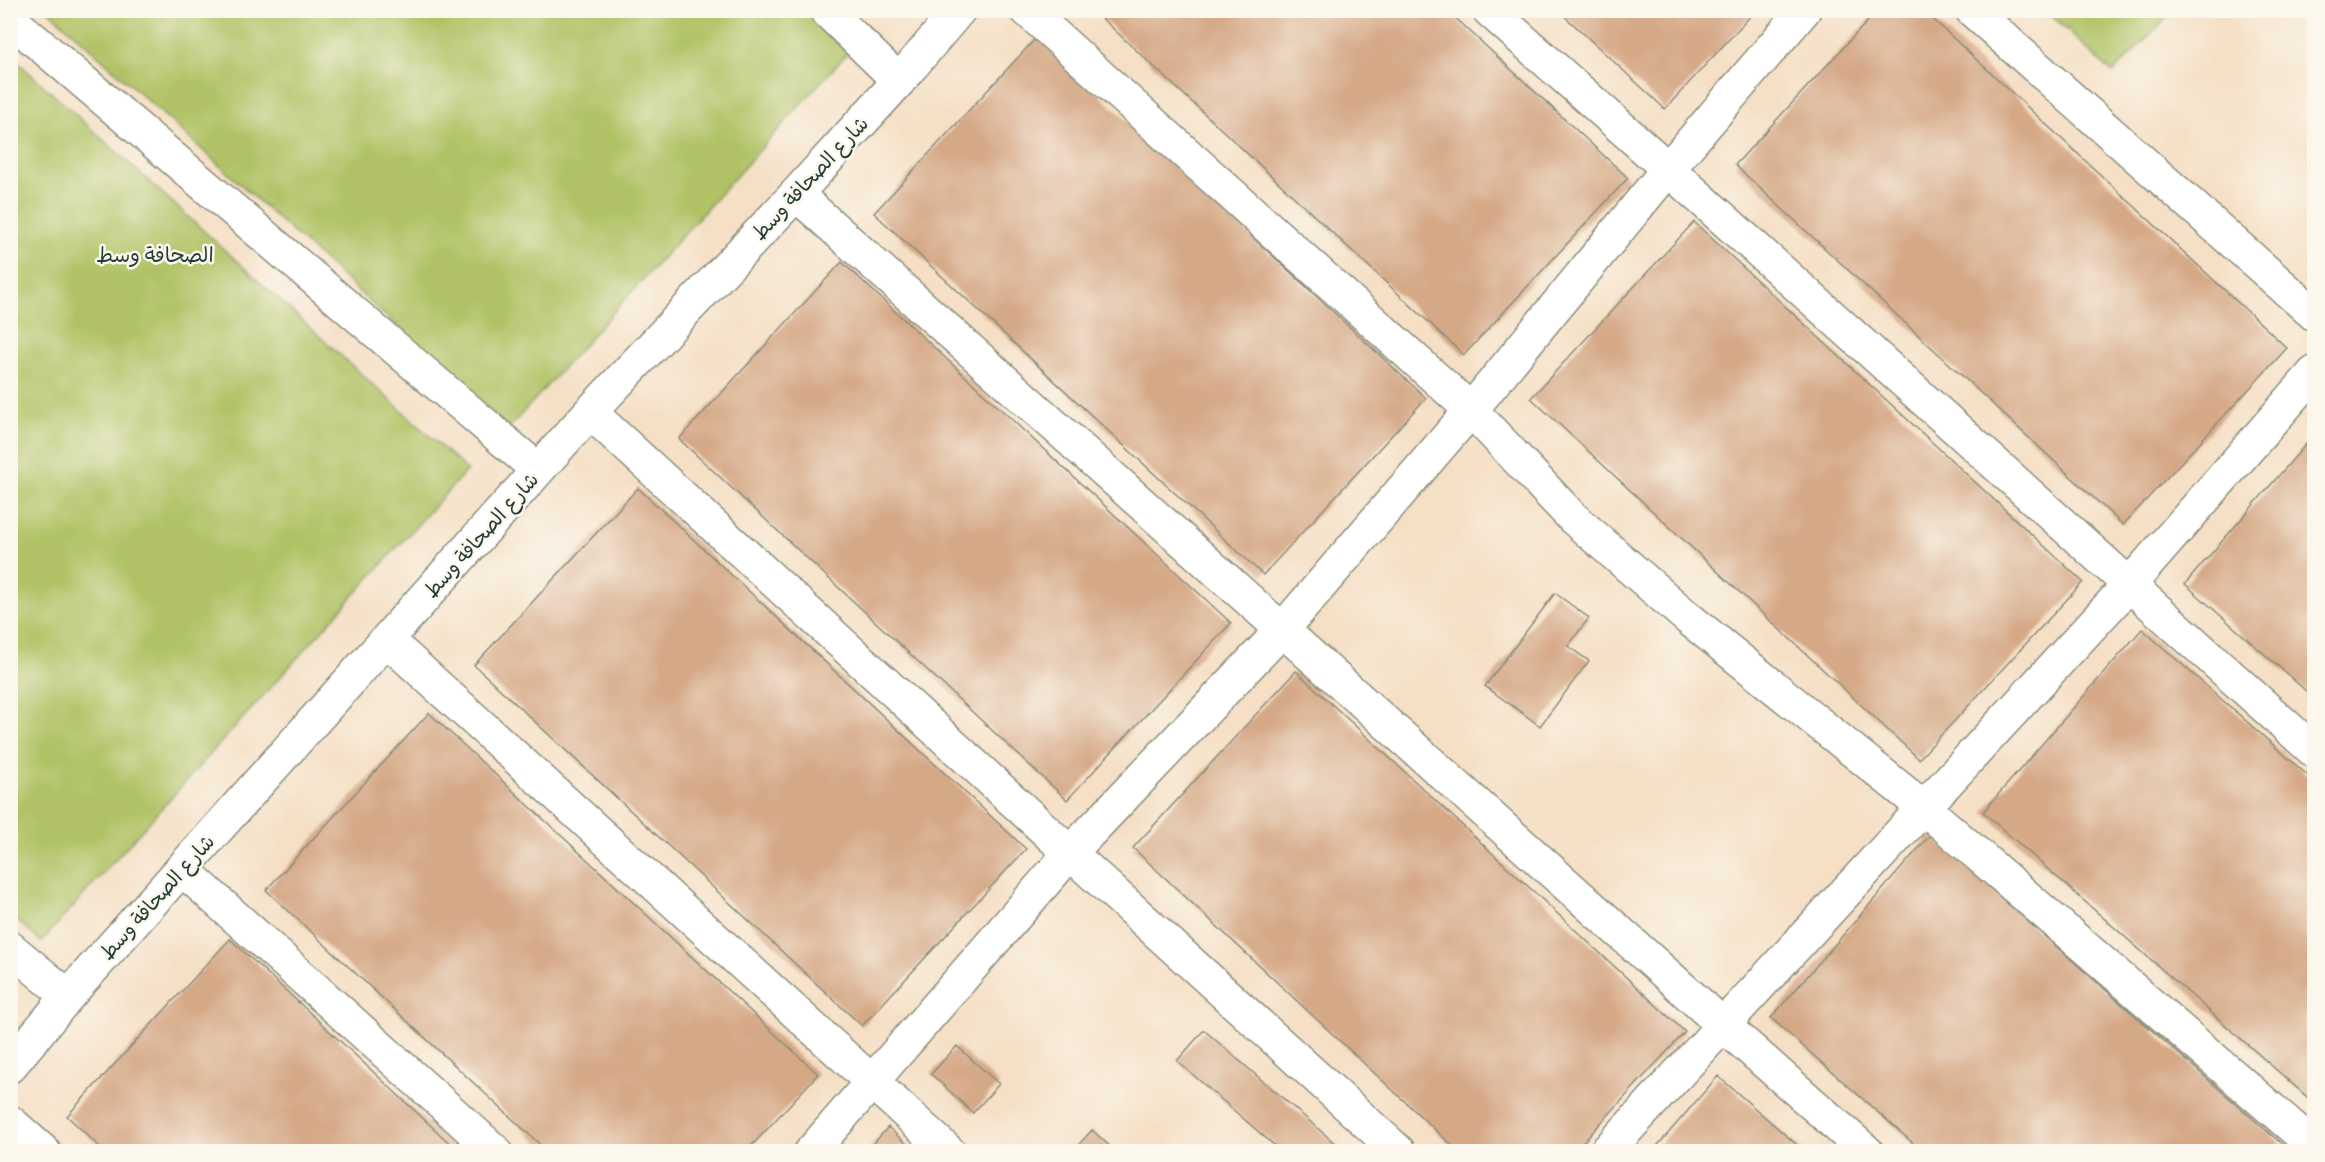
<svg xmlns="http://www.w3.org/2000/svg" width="2325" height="1162" viewBox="0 0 2325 1162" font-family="'Gochi Hand','Playpen Sans Arabic',sans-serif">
  <rect width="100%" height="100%" fill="#fbf7ec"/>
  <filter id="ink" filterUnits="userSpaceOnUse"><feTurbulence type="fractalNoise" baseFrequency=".0167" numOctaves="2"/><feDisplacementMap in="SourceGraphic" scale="12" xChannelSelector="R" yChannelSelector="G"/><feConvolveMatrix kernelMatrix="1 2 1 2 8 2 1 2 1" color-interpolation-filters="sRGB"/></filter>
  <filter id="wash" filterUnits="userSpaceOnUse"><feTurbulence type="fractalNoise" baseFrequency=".008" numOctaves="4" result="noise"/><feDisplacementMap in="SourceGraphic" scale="24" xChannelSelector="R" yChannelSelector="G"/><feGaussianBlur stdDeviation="1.35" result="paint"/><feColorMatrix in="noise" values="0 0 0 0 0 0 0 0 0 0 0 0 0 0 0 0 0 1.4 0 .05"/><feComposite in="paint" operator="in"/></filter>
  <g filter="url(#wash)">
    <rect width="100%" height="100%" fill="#f5dfc5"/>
    <!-- green -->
    <path fill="#b0c265" stroke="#68804c" stroke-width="1.5" d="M844,10L867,31L509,428L49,11Z
      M2047,11H2173L2113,73Z
      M11,56L467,470L41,942L10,914Z"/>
    <g id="blocks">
      <!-- building -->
      <path fill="#d5a886" d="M1093,10H1447L1628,178L1464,355Z
        M1558,10H1756L1665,109Z
        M1878,10H1923L2287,348L2123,525L1735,165Z
        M1037,37L1426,398L1263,575L874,213Z
        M1694,222L2083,582L1919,759L1531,398Z
        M842,262L1231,623L1067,800L679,439Z
        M2314,435V698L2185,584Z
        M638,488L1026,849L862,1026L474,665Z
        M1555,593L1589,618L1568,646L1589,661L1540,726L1485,686Z
        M2142,629L2314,781V1103L1983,812Z
        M1296,671L1685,1032L1574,1152H1459L1133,848Z
        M429,713L818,1074L746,1152H548L266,890Z
        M1930,835L2100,985L2291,1152H1923L1771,1018Z
        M230,939L308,1011L459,1152H105L67,1116Z
        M1204,1030L1345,1152H1282L1177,1061Z
        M957,1046L999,1084L973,1113L931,1074Z
        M1718,1076L1805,1152H1652Z
        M888,1127L915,1152H866Z
        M1092,1130L1116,1152H1072Z"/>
    </g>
  </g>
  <g filter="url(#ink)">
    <use href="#blocks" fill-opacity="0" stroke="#8a8e7c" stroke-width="1.5"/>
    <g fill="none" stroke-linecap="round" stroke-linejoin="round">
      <defs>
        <path id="street" d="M826,10L899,81
          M1027,10L1471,410L1573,518L1688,618L1923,807L2314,1146
          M1489,10L1668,169L2314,751
          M1972,10L2314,314
          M10,19L538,470
          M796,194L1722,1024L1867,1152
          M590,412L1070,853L1399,1152
          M387,640L949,1152
          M182,869L496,1152
          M10,948L68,996
          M10,1066L68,996L590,412L796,194L899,81L959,10
          M10,1122L44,1152
          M811,1152L1070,853L1282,630L1471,410L1668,169L1804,10
          M1606,1152L2129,585L2314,373"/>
      </defs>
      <!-- street casing -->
      <use href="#street" stroke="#8a8e7c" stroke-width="36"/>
      <!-- street -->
      <use href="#street" stroke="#fff" stroke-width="33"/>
    </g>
  </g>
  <g text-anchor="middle" stroke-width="5" stroke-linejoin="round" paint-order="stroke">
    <!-- street labels -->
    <g font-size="20" fill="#1f3d34" stroke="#fbf7ec">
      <text transform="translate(810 178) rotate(-47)" y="7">شارع الصحافة وسط</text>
      <text transform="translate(481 535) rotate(-48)" y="7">شارع الصحافة وسط</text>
      <text transform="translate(157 897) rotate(-48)" y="7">شارع الصحافة وسط</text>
    </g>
    <!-- neighbourhood labels -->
    <g font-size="21" fill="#1f3d34" stroke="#fbf7ec">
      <text x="155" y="262">الصحافة وسط</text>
    </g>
  </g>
  <!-- margin -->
  <rect width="2325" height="1162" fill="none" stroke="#fbf7ec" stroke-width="36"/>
</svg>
